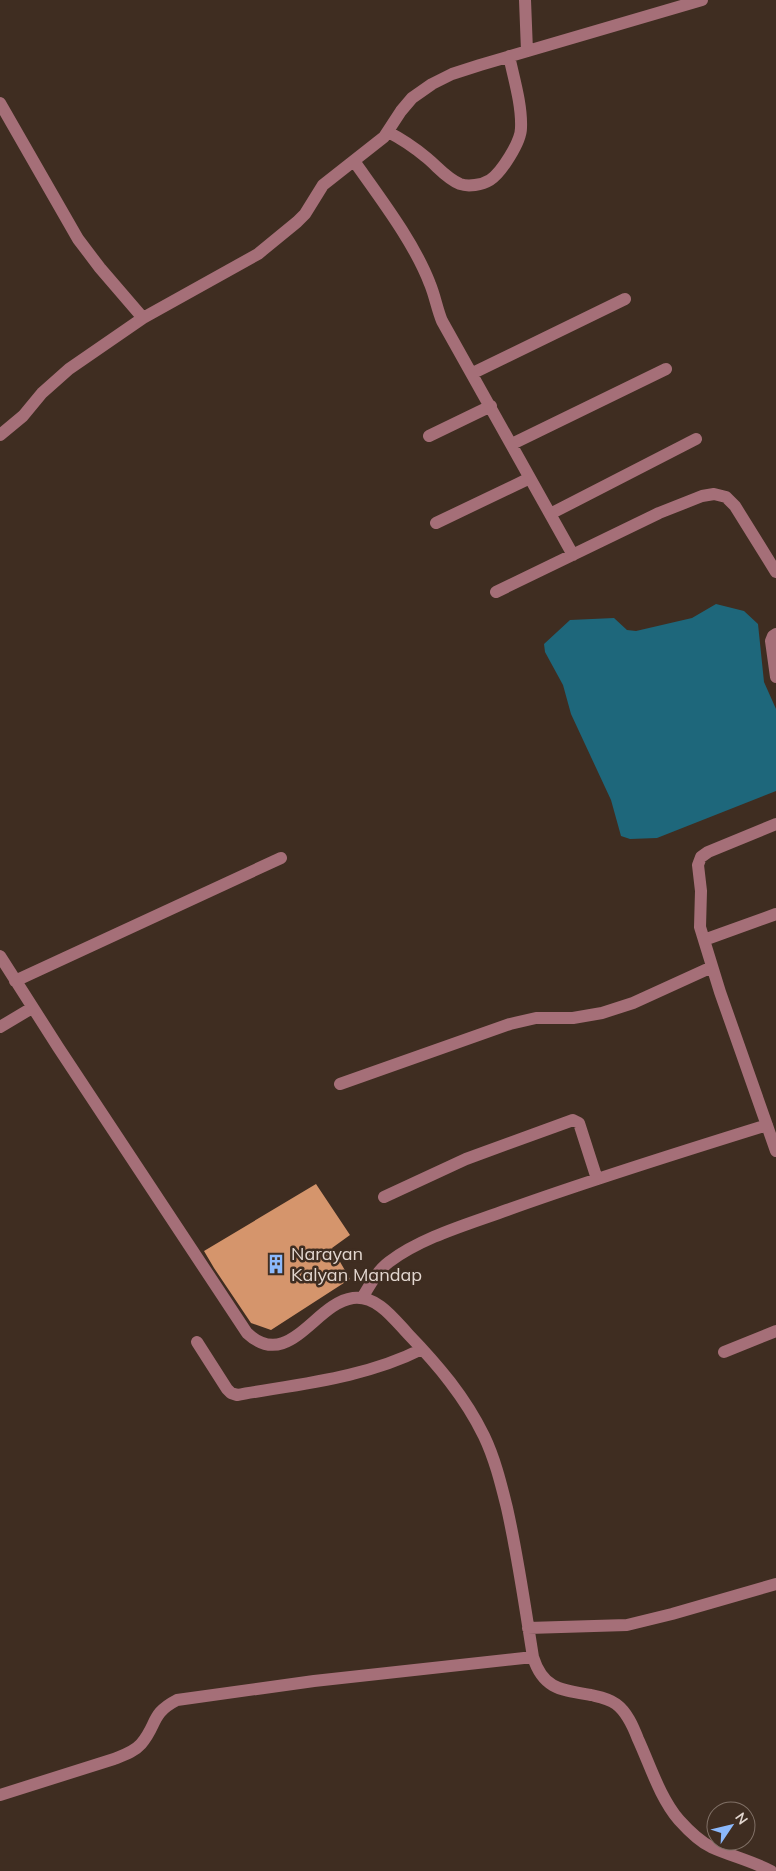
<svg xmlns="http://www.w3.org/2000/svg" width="776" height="1871" viewBox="0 0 776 1871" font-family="Mulish,sans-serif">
  <rect width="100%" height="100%" fill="#3f2d21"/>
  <!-- water -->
  <path fill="#1e677b" d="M716,604L744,611L758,624L764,682L776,709V791L657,838L630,839L621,836L611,800L571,714L563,685L545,652L544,644L570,620L614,618L627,630L636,631L692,618Z"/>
  <!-- building -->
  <path fill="#d5956c" d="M316,1184L350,1235L332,1248L350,1279L271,1330L251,1323L214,1268L204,1251Z"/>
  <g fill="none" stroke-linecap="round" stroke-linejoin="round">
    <!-- minor -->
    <path stroke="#a56f78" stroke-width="12" d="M525,0L527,51
      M0,103L78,239L100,268L143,318
      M388,132C402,139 415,148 427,158C438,167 446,178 460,184C468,187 482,185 490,180C501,173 521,142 521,128C522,105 514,79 509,56
      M354,161C380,198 414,242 430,284C435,296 437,309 442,321L573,555
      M473,373L625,299
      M0,435L23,416L42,393L69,369L143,318L258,254L297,222L305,214L323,185L384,137L401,111L412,98L432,84L452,74L480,65L702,0
      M429,436L491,406
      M512,444L666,369
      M550,514L696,439
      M436,523L530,478
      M496,592L659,513L702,496L714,494L726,497L735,506L776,572
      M776,634L773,636L771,641L776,677
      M776,824L708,852L701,857L698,865L701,891L700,927L720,992L776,1151
      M704,940L776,914
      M0,956L58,1047L247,1333C289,1372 315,1303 353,1298C377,1295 394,1319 408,1334C438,1365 465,1397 484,1436C495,1459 501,1484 507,1508C518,1557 525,1607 533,1657C543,1689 561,1690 591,1695C600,1697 608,1698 616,1704C627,1712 633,1726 638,1739C650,1765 660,1798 679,1820C688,1830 699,1841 711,1847C731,1856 752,1861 771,1871
      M15,981L281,858
      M0,1027L32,1008
      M340,1084L510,1024L536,1018H573L602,1013L633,1003L712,967
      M384,1197L466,1159L573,1120L579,1123L597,1179
      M362,1298C370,1285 377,1271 389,1262C422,1237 469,1224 507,1210C593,1179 680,1152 767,1125
      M197,1342L227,1389L231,1393L237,1395C299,1384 365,1378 422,1349
      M724,1352L776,1331
      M528,1628L627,1625L672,1614L776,1584
      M0,1795L114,1759C124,1755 134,1752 141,1744C158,1724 150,1714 177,1700L314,1681L533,1657"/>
  </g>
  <!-- icons -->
  <defs>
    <symbol id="building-bare" viewBox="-9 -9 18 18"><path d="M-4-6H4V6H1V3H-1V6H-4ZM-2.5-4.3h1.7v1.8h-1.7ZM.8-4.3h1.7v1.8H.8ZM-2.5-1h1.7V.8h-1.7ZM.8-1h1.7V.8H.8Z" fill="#8cb9fc" stroke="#3f2d21" stroke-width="2.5" paint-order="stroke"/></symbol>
  </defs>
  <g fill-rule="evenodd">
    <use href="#building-bare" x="262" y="1250" width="28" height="28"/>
  </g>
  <g text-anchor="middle" stroke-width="5" stroke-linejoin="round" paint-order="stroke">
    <!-- poi labels -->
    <g font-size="18" fill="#e3d7d0" stroke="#3f2d21" text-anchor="start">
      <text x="291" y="1260">Narayan<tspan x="291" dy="21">Kalyan Mandap</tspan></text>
    </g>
  </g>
  <!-- north arrow -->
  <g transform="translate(731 1826) rotate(55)"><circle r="24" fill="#3f2d21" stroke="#817167"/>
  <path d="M0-4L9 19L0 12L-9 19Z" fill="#8cb9fc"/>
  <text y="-8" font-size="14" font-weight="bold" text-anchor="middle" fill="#e3d7d0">N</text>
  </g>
</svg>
